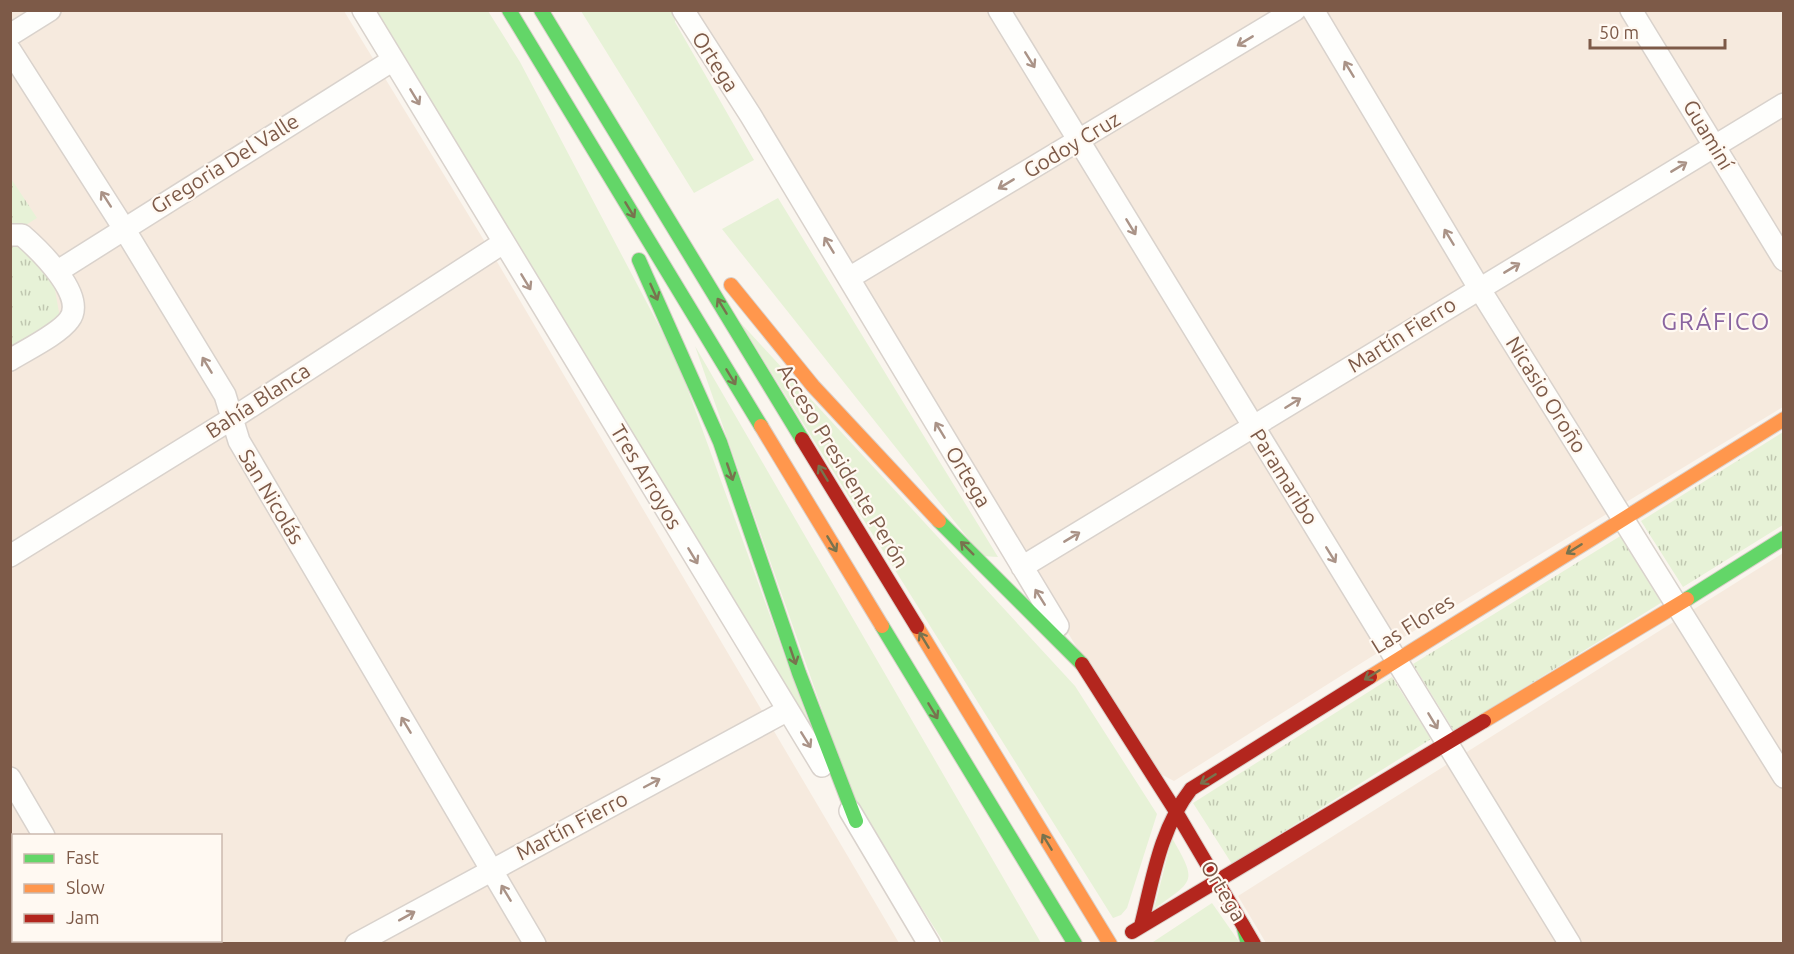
<svg xmlns="http://www.w3.org/2000/svg" width="1794" height="954" viewBox="0 0 1794 954" font-family="Ubuntu,sans-serif">
  <defs>
    <pattern id="park-tufts" width="24" height="20" patternUnits="userSpaceOnUse" patternTransform="scale(1.5)"><rect width="24" height="20" fill="#e7f2d7"/><path d="M3 7l-1-3M5 7V3M7 7l1-3M15 17l-1-3M17 17v-4M19 17l1-3" fill="none" stroke="#c0c7b0"/></pattern>
  </defs>
  <rect width="100%" height="100%" fill="#faf5ee"/>
  <!-- residential -->
  <path fill="#f6eade" fill-rule="evenodd" d="M696,10L1783,11V407L1371,657L1174,781L1151,769L695,22Z
    M10,11H344L496,260L899,943H11ZM14,836H220V940H14Z
    M1783,553V943H1266L1238,896Z"/>
  <!-- grass -->
  <path fill="#e7f2d7" d="M376,11H488L520,62L677,360L811,728Z
    M581,11H675V22L754,160L694,193Z
    M778,198L998,557L982,556L722,229Z
    M739,321L1075,686L1157,814L1127,908L1121,915L1113,918Z
    M695,346L1041,943H944L854,801Z
    M1172,838C1198,883 1194,880 1154,909Z
    M1212,903L1240,943L1150,944Z"/>
  <!-- park -->
  <path fill="url(#park-tufts)" d="M10,177L37,218L21,228L11,224Z
    M11,242L52,273L60,318L11,350Z
    M1783,432V525L1683,587L1641,521Z
    M1622,535L1664,601L1454,731L1413,664Z
    M1392,677L1431,739L1232,864L1193,803Z"/>
  <g fill="none" stroke-linecap="round" stroke-linejoin="round">
    <defs>
      <path id="street" d="M363,10L822,766
        M683,10L751,116L1058,626
        M999,10L1570,944
        M1313,10L1479,288L1784,777
        M1631,10L1784,260
        M10,35L50,10
        M10,50L123,227L225,395L239,441L535,944
        M10,235H22C38,249 88,296 69,320C59,334 26,350 10,360
        M58,271L393,60
        M849,278L1295,10
        M10,556L233,418L503,243
        M1022,567L1784,104
        M10,778L44,836
        M850,811L929,944
        M106,940L108,944
        M356,944L788,710"/>
      <path id="fast" d="M509,10L761,426
        M541,10L802,439
        M639,260L720,442L799,673L856,821
        M939,521L1082,664
        M1687,599L1784,538
        M882,626L1075,944
        M1243,925L1248,944"/>
      <path id="slow" d="M731,285L813,386L939,521
        M761,426L882,626
        M917,627L1110,944
        M1370,677L1784,419
        M1484,721L1687,599"/>
      <path id="jam" d="M802,439L917,627
        M1082,664L1175,810L1254,944
        M1141,926C1153,878 1160,829 1191,789L1370,677
        M1132,932L1484,721"/>
    </defs>
    <!-- street casing -->
    <use href="#street" stroke="#d9d2cc" stroke-width="24"/>
    <!-- fast casing -->
    <use href="#fast" stroke="#dad0ca" stroke-width="16"/>
    <!-- slow casing -->
    <use href="#slow" stroke="#dad0ca" stroke-width="16"/>
    <!-- jam casing -->
    <use href="#jam" stroke="#dad0ca" stroke-width="16"/>
    <!-- street -->
    <use href="#street" stroke="#fefefc" stroke-width="21"/>
    <!-- fast -->
    <use href="#fast" stroke="#63d668" stroke-width="14"/>
    <!-- slow -->
    <use href="#slow" stroke="#ff974d" stroke-width="14"/>
    <!-- jam -->
    <use href="#jam" stroke="#b3261e" stroke-width="14"/>
  </g>
  <!-- one-way arrows -->
  <defs><path id="oneway-shaft" d="M-6 0H5M1.5-3L5.5 0L1.5 3" fill="none" stroke-width="1.6" stroke-linecap="round" stroke-linejoin="round" transform="scale(1.5)"/></defs>
  <g stroke="#aa9387">
    <use href="#oneway-shaft" transform="translate(1245 41) rotate(149)"/>
    <use href="#oneway-shaft" transform="translate(1030 60) rotate(58)"/>
    <use href="#oneway-shaft" transform="translate(1349 69) rotate(-121)"/>
    <use href="#oneway-shaft" transform="translate(415 97) rotate(59)"/>
    <use href="#oneway-shaft" transform="translate(1679 167) rotate(-31)"/>
    <use href="#oneway-shaft" transform="translate(1006 184) rotate(149)"/>
    <use href="#oneway-shaft" transform="translate(106 199) rotate(-123)"/>
    <use href="#oneway-shaft" transform="translate(1131 227) rotate(59)"/>
    <use href="#oneway-shaft" transform="translate(1449 237) rotate(-121)"/>
    <use href="#oneway-shaft" transform="translate(829 245) rotate(-121)"/>
    <use href="#oneway-shaft" transform="translate(1512 268) rotate(-31)"/>
    <use href="#oneway-shaft" transform="translate(526 282) rotate(59)"/>
    <use href="#oneway-shaft" transform="translate(207 365) rotate(-121)"/>
    <use href="#oneway-shaft" transform="translate(1293 403) rotate(-32)"/>
    <use href="#oneway-shaft" transform="translate(940 430) rotate(-121)"/>
    <use href="#oneway-shaft" transform="translate(1072 537) rotate(-31)"/>
    <use href="#oneway-shaft" transform="translate(1331 555) rotate(58)"/>
    <use href="#oneway-shaft" transform="translate(693 556) rotate(59)"/>
    <use href="#oneway-shaft" transform="translate(1040 597) rotate(-122)"/>
    <use href="#oneway-shaft" transform="translate(1433 721) rotate(59)"/>
    <use href="#oneway-shaft" transform="translate(406 725) rotate(-121)"/>
    <use href="#oneway-shaft" transform="translate(806 740) rotate(58)"/>
    <use href="#oneway-shaft" transform="translate(652 783) rotate(-28)"/>
    <use href="#oneway-shaft" transform="translate(506 893) rotate(-121)"/>
    <use href="#oneway-shaft" transform="translate(407 916) rotate(-29)"/>
  </g>
  <g stroke="#78734e">
    <use href="#oneway-shaft" transform="translate(630 210) rotate(59)"/>
    <use href="#oneway-shaft" transform="translate(654 292) rotate(66)"/>
    <use href="#oneway-shaft" transform="translate(722 306) rotate(-121)"/>
    <use href="#oneway-shaft" transform="translate(731 377) rotate(59)"/>
    <use href="#oneway-shaft" transform="translate(730 472) rotate(71)"/>
    <use href="#oneway-shaft" transform="translate(823 473) rotate(-121)"/>
    <use href="#oneway-shaft" transform="translate(832 544) rotate(59)"/>
    <use href="#oneway-shaft" transform="translate(967 548) rotate(-135)"/>
    <use href="#oneway-shaft" transform="translate(1574 549) rotate(148)"/>
    <use href="#oneway-shaft" transform="translate(924 640) rotate(-121)"/>
    <use href="#oneway-shaft" transform="translate(793 656) rotate(71)"/>
    <use href="#oneway-shaft" transform="translate(1372 675) rotate(148)"/>
    <use href="#oneway-shaft" transform="translate(933 711) rotate(59)"/>
    <use href="#oneway-shaft" transform="translate(1208 779) rotate(148)"/>
    <use href="#oneway-shaft" transform="translate(1047 842) rotate(-121)"/>
  </g>
  <g text-anchor="middle" stroke-width="4.5" stroke-linejoin="round" paint-order="stroke">
    <!-- street labels -->
    <g font-size="21" fill="#7d5a48" stroke="#fff9f2">
      <text transform="translate(715 62) rotate(57)" y="7">Ortega</text>
      <text transform="translate(1708 135) rotate(59)" y="7">Guaminí</text>
      <text transform="translate(1072 145) rotate(-31)" y="7">Godoy Cruz</text>
      <text transform="translate(225 164) rotate(-32)" y="7">Gregoria Del Valle</text>
      <text transform="translate(1402 335) rotate(-32)" y="7">Martín Fierro</text>
      <text transform="translate(1546 395) rotate(58)" y="7">Nicasio Oroño</text>
      <text transform="translate(258 401) rotate(-33)" y="7">Bahía Blanca</text>
      <text transform="translate(843 466) rotate(59)" y="7">Acceso Presidente Perón</text>
      <text transform="translate(646 477) rotate(59)" y="7">Tres Arroyos</text>
      <text transform="translate(968 477) rotate(59)" y="7">Ortega</text>
      <text transform="translate(1284 477) rotate(58)" y="7">Paramaribo</text>
      <text transform="translate(271 497) rotate(59)" y="7">San Nicolás</text>
      <text transform="translate(1413 624) rotate(-32)" y="7">Las Flores</text>
      <text transform="translate(572 826) rotate(-28)" y="7">Martín Fierro</text>
      <text transform="translate(1223 891) rotate(59)" y="7">Ortega</text>
    </g>
    <!-- quarter labels -->
    <g font-size="24" letter-spacing="1.5" fill="#8a65a0" stroke="#fff9f2">
      <text x="1716" y="330">GRÁFICO</text>
    </g>
  </g>
  <!-- border -->
  <rect width="1794" height="954" fill="none" stroke="#7d5a48" stroke-width="24"/>
  <!-- legend -->
  <rect x="12" y="834" width="210" height="108" fill="#fff9f2" stroke="#cbb9ae" stroke-width="1.5"/>
  <rect x="24" y="854" width="30" height="9" fill="#63d668" stroke="#cbb9ae" stroke-width="1.5"/>
  <text x="66" y="864" font-size="18" fill="#7d5a48">Fast</text>
  <rect x="24" y="884" width="30" height="9" fill="#ff974d" stroke="#cbb9ae" stroke-width="1.5"/>
  <text x="66" y="894" font-size="18" fill="#7d5a48">Slow</text>
  <rect x="24" y="914" width="30" height="9" fill="#b3261e" stroke="#cbb9ae" stroke-width="1.5"/>
  <text x="66" y="924" font-size="18" fill="#7d5a48">Jam</text>
  <!-- scale -->
  <path d="M1590 39v9h135v-9" fill="none" stroke="#7d5a48" stroke-width="3"/>
  <text x="1599" y="39" font-size="18" fill="#7d5a48" stroke="#fff9f2" stroke-width="4.5" paint-order="stroke">50 m</text>
</svg>
